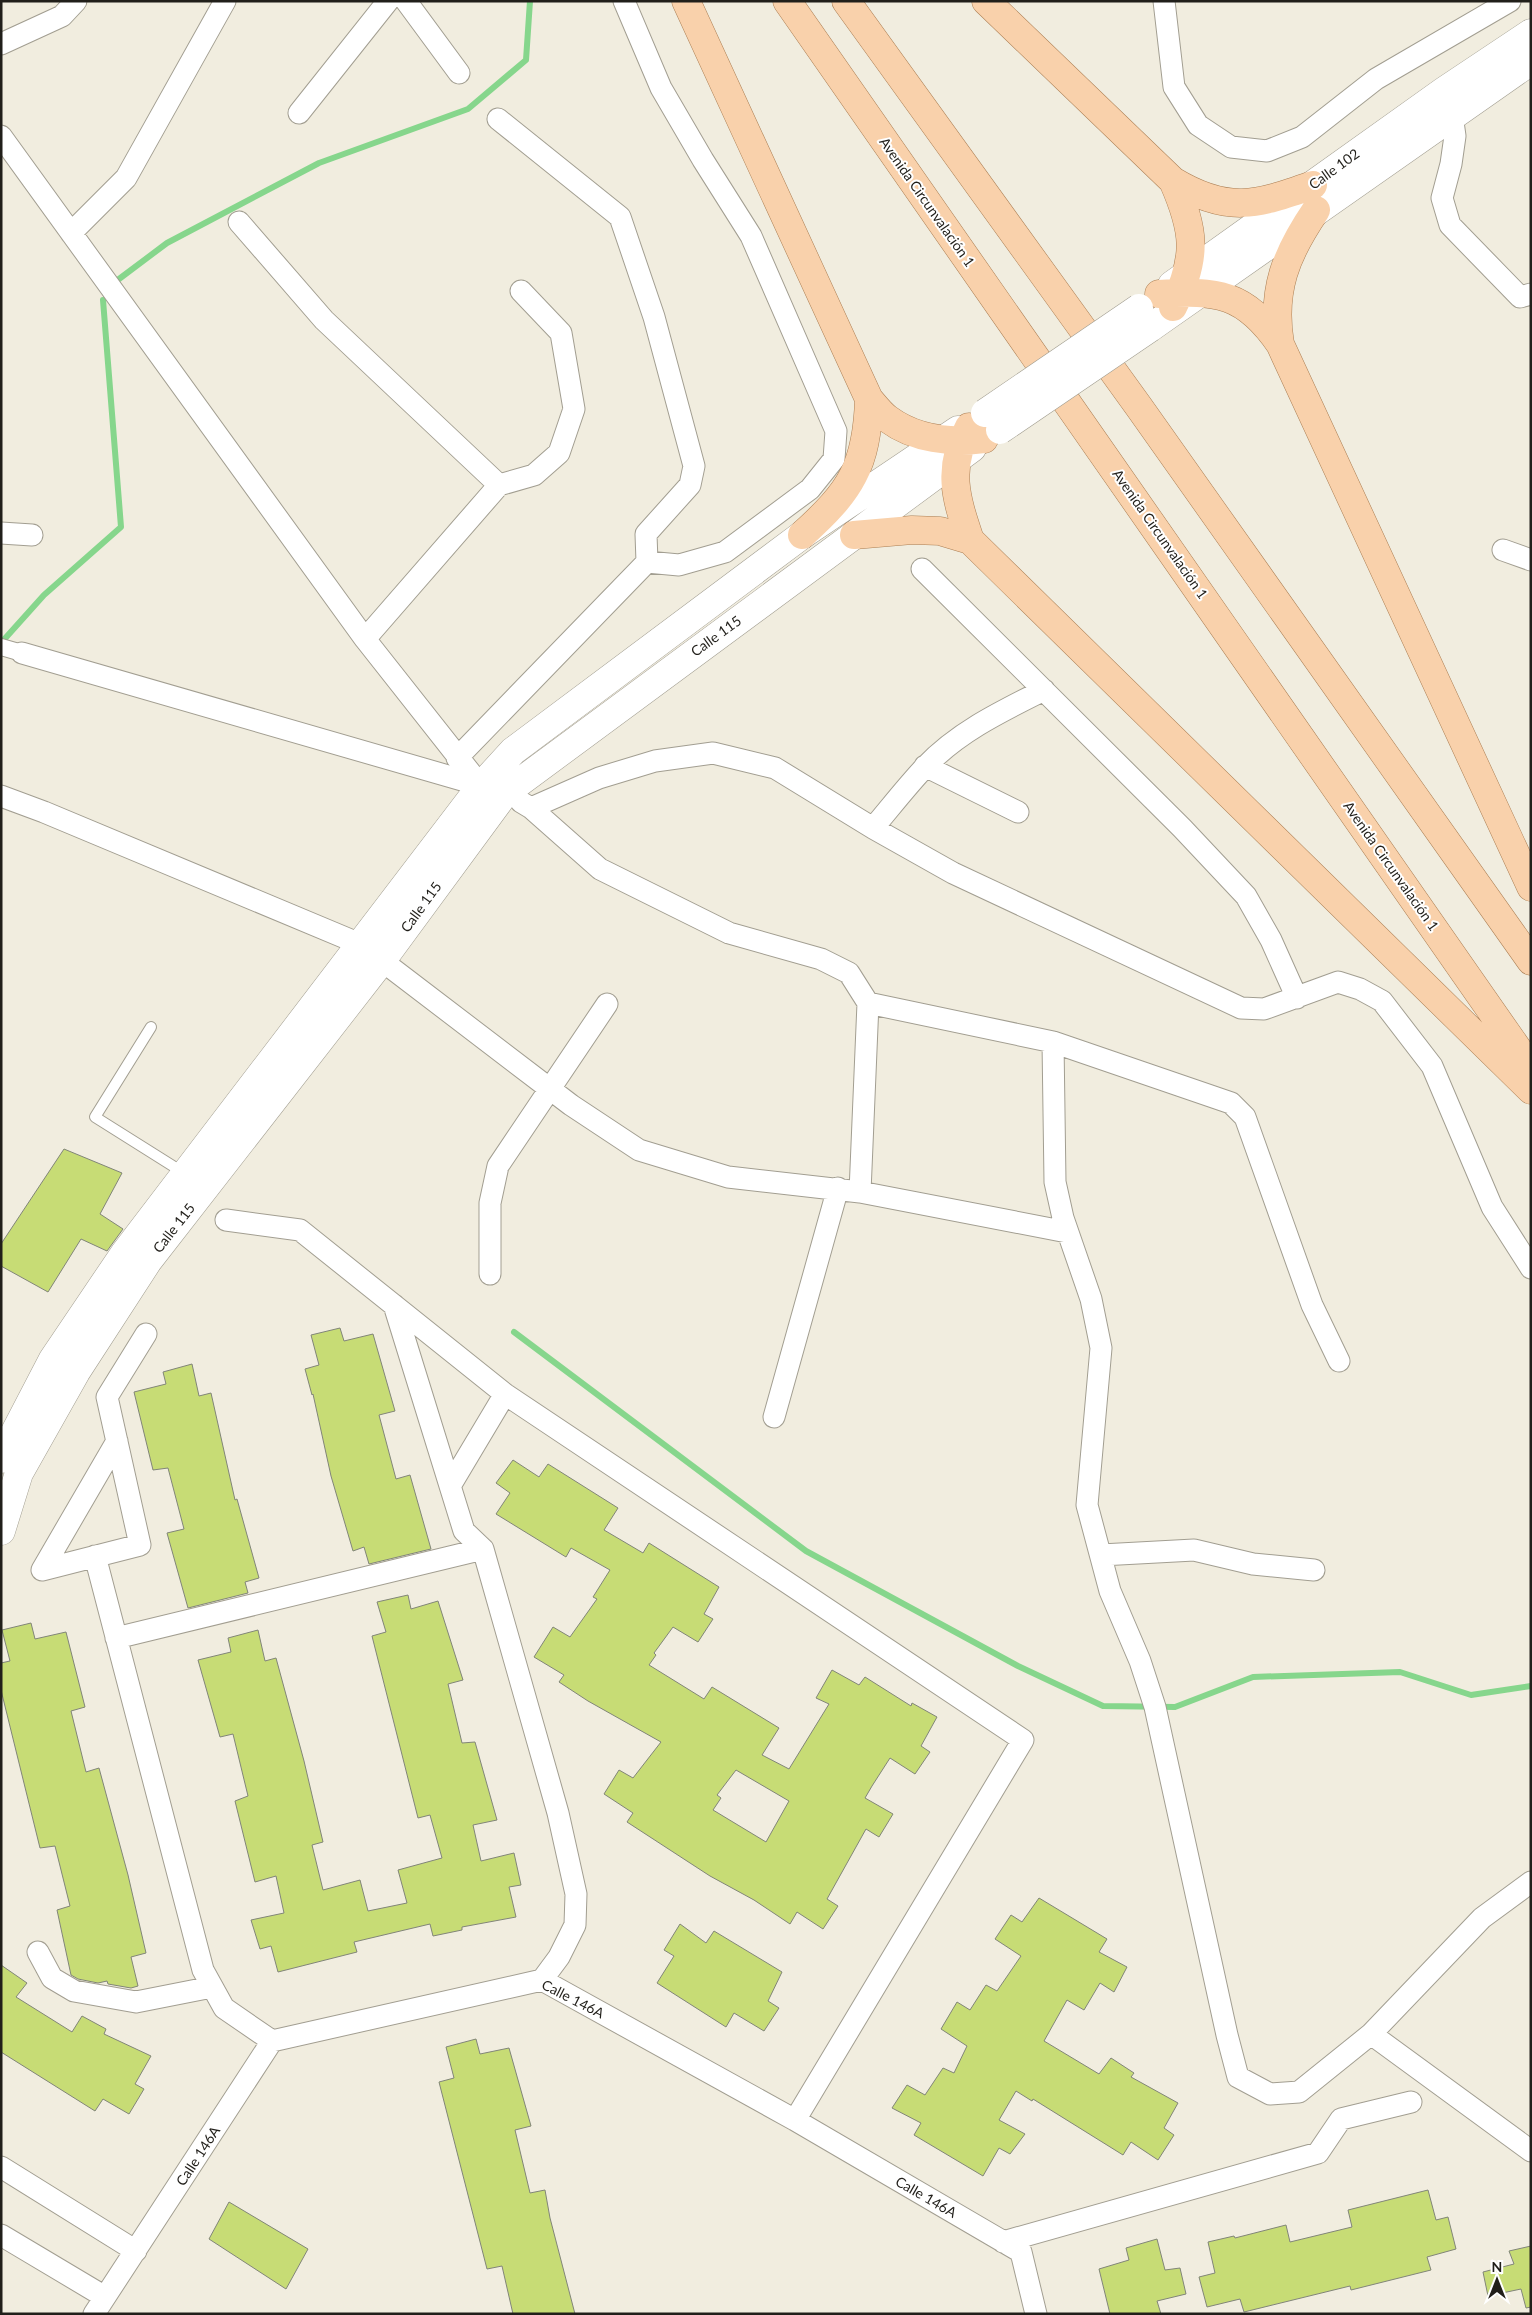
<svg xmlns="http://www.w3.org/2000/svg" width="1532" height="2315" viewBox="0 0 1532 2315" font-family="Lato,sans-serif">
  <rect width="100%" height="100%" fill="#f1eddf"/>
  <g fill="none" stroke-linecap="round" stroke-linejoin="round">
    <!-- stream -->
    <path stroke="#86d68c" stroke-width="6" d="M119,279L167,243L319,163L468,109L526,60L530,1
      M1,643L44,595L121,527L103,300
      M514,1332L806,1551L1018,1666L1103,1706L1175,1707L1253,1677L1400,1672L1471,1695L1531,1686"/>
  </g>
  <!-- building -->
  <path fill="#c7dc75" stroke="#818578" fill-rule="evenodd" d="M64,1149L122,1173L100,1214L123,1229L107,1251L81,1239L48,1292L1,1266V1244Z
    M340,1328L344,1341L373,1334L395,1411L379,1415L396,1479L410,1475L431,1549L369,1564L364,1547L353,1551L331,1476L313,1394L312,1395L305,1369L319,1365L311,1335Z
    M192,1364L199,1396L211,1393L235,1500L237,1499L259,1578L245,1582L248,1593L188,1608L167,1533L184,1529L168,1468L153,1470L134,1392L166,1384L163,1372Z
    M513,1460L539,1477L548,1464L618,1508L604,1530L643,1553L649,1543L719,1587L704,1614L713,1619L698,1642L673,1627L654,1653L656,1655L649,1665L704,1699L712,1687L779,1728L762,1755L789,1769L829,1704L816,1698L832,1670L859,1685L865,1677L911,1706L912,1703L937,1717L921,1746L930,1752L915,1774L890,1758L872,1786L865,1798L893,1814L879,1837L866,1829L827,1899L838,1906L823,1929L797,1912L790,1924L754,1900L710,1876L627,1822L633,1813L604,1794L619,1770L633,1778L661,1742L588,1701L559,1682L564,1675L534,1657L553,1627L570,1637L597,1599L593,1597L610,1570L571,1548L566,1557L496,1514L510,1493L496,1483ZM736,1770L789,1801L766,1842L713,1810L721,1798L717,1795Z
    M408,1595L411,1609L438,1601L463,1680L448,1684L462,1743L475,1742L497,1820L473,1825L481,1861L514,1853L521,1885L509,1887L516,1917L462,1927V1930L433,1936L430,1924L354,1942L357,1952L278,1972L271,1946L260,1949L251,1920L284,1913L276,1876L255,1882L235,1801L248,1796L233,1734L220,1737L198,1660L231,1652L228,1638L258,1630L265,1661L276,1658L304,1761L323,1842L312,1845L323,1890L360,1880L368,1911L407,1903L398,1870L442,1858L430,1815L418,1818L372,1636L386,1632L377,1602Z
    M31,1623L35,1639L66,1632L85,1707L71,1711L86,1772L99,1768L128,1875L146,1953L131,1957L138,1986L131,1988L108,1984L107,1981L98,1983L78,1979L71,1975L57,1910L70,1906L55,1846L40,1848L1,1690V1663L10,1661L2,1630Z
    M1039,1898L1107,1939L1099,1952L1127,1967L1114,1992L1100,1983L1084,2010L1067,2000L1044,2041L1099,2074L1111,2058L1134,2073L1131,2077L1178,2103L1164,2128L1174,2135L1158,2160L1131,2142L1123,2155L1033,2099L1032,2101L1016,2091L999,2120L1025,2134L1010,2154L999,2148L983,2176L914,2135L921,2123L892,2108L907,2085L925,2095L943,2068L954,2073L967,2046L941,2029L957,2002L970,2010L986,1985L997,1991L1021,1956L995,1939L1011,1915L1022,1922Z
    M680,1924L706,1943L714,1931L782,1972L768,2001L779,2008L764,2031L734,2013L726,2027L657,1983L674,1956L664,1950Z
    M1,1965L27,1983L16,1997L72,2032L82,2016L106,2029L104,2034L151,2056L135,2084L144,2089L129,2114L103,2099L95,2111L1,2052Z
    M476,2039L480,2054L509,2048L531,2126L515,2130L530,2193L545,2190L550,2218L575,2314H513L502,2266L487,2269L439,2082L454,2078L446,2047Z
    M1428,2190L1436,2220L1448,2217L1456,2249L1427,2257L1431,2270L1351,2290L1350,2286L1244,2312L1240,2299L1207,2307L1199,2277L1215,2273L1208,2242L1234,2236L1235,2238L1286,2225L1290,2242L1352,2227L1348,2210Z
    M229,2202L308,2249L286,2289L209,2239Z
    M1157,2239L1165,2270L1180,2268L1186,2294L1157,2301L1161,2314H1110L1099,2269L1129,2260L1126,2248Z
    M1531,2246V2307L1526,2308L1521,2289L1488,2296L1483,2272L1514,2264L1509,2251Z"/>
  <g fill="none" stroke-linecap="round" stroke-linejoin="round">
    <defs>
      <path id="service" d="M151,1027L95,1117L184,1173"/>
      <path id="pedestrian" d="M1,647L22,653"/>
      <path id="minor" d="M406,1L459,73
        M624,1L661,88L703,160L751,236L836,431L834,459L810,489L725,552L679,565L647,562
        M1164,1L1174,87L1198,125L1231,147L1267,151L1302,137L1376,79L1510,1
        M1,44L62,16L76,1
        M299,113L388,1
        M1452,115L1455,136L1451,164L1442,198L1450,225L1520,297L1531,294
        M1,136L365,639L481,786
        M239,222L324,320L499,485L365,639
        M71,233L126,178L225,1
        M499,485L534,475L559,453L574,409L561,333L521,291
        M1,533L32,535
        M1503,550L1531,560
        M922,569L1182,828L1246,896L1271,940L1297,998
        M22,653L493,789
        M457,758L647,562L646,534L690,485L694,466L654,317L620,217L498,119
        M925,766L1018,812
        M1,796L44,812L360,944L571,1105L639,1150L728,1177L860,1192L1067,1232
        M521,802L531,808L600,869L729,933L821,959L849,973L868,1003L860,1192
        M531,808L599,778L655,761L713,753L775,768L873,828L953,873L1241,1008L1264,1009L1338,982L1360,989L1382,1001L1432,1066L1492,1207L1531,1268
        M873,828C890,808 907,786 925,767C958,732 1002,711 1044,690
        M868,1003L1053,1042L1231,1103L1245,1117L1312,1305L1339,1361
        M1053,1042L1055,1182L1063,1218L1091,1299L1101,1348L1087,1505L1110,1591L1140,1661L1155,1707L1227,2035L1238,2077L1270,2094L1299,2092L1371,2034L1482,1918L1531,1882
        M226,1220L300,1230L505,1394L1023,1740L795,2120
        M490,1274V1203L498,1166L607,1004
        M394,1305L464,1531L483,1549L558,1813L576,1894L575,1925L559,1957L542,1980
        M774,1417L838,1188
        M117,1441L42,1570L140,1545L107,1397L146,1334
        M450,1486L505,1394
        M1101,1555L1194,1550L1253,1564L1314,1570
        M95,1556L203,1970L224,2008L272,2041
        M116,1638L483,1549
        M38,1952L52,1978L74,1991L136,2002L212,1987
        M1371,2034L1531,2151
        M1,2167L136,2251
        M1,2235L105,2297
        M1003,2242L1318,2153L1341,2119L1411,2102
        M94,2314L272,2041L542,1980L795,2120L1021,2252L1036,2314"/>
      <path id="secondary" d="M1172,285L1444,91L1531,33
        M1150,328L1531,61
        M1,1459L53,1359L124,1254L481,786L513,751L802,535L958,430
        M1,1531L19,1473L76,1372L148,1261L383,959L505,793L972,448"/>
      <path id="primary" d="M686,1L869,399C875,406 881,414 888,419C915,439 951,443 984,439
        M787,1L1531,1068
        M846,1L1139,407L1531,961
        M986,1L1173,181C1228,214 1256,205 1313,185
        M1173,181C1195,231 1198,257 1173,307
        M1159,294C1217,290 1245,293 1280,344L1531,887
        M1280,344C1271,290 1286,254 1316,210
        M969,427C946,469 956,498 970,540
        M802,535C851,491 867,466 869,399
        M854,535L912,530L940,531L970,540L1531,1090"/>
    </defs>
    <!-- service casing -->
    <use href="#service" stroke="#a29e91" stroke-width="12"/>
    <!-- pedestrian casing -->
    <use href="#pedestrian" stroke="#a29e91" stroke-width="18"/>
    <!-- minor casing -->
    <use href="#minor" stroke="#a29e91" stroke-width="23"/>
    <!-- secondary casing -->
    <use href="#secondary" stroke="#a29e91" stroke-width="29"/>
    <!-- primary casing -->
    <use href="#primary" stroke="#ab7f54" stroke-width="29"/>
    <!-- service -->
    <use href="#service" stroke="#fff" stroke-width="10"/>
    <!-- pedestrian -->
    <use href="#pedestrian" stroke="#fff" stroke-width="16"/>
    <!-- minor -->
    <use href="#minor" stroke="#fff" stroke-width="21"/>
    <!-- secondary -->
    <use href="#secondary" stroke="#fff" stroke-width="28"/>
    <!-- primary -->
    <use href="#primary" stroke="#f9d1ab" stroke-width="28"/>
    <defs>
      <path id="secondary-bridge" d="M985,413L1139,308
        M1000,430L1150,328"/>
    </defs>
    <!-- secondary-bridge casing -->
    <use href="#secondary-bridge" stroke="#a29e91" stroke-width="29" stroke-linecap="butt"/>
    <!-- secondary-bridge -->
    <use href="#secondary-bridge" stroke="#fff" stroke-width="28"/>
  </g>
  <g text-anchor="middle" stroke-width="4" stroke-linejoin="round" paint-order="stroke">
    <!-- street labels -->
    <g font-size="14" fill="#211f1a" stroke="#fff">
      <text transform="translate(1334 169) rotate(-36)" y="5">Calle 102</text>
      <text transform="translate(927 202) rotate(55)" y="5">Avenida Circunvalación 1</text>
      <text transform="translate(1160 534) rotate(55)" y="5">Avenida Circunvalación 1</text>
      <text transform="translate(716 636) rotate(-36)" y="5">Calle 115</text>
      <text transform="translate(1391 866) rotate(55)" y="5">Avenida Circunvalación 1</text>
      <text transform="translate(421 907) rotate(-54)" y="5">Calle 115</text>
      <text transform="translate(174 1228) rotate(-52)" y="5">Calle 115</text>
      <text transform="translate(573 1999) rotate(27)" y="5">Calle 146A</text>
      <text transform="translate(198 2156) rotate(-57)" y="5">Calle 146A</text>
      <text transform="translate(926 2197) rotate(30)" y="5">Calle 146A</text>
    </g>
  </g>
  <!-- border -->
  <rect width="1532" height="2315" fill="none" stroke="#211f1a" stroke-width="5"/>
  <!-- north arrow -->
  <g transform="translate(1497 2280)" stroke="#ffffff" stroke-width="4" paint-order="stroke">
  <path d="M0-4L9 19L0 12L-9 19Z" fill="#211f1a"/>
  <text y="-8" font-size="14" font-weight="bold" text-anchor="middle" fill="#211f1a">N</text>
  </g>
</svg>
